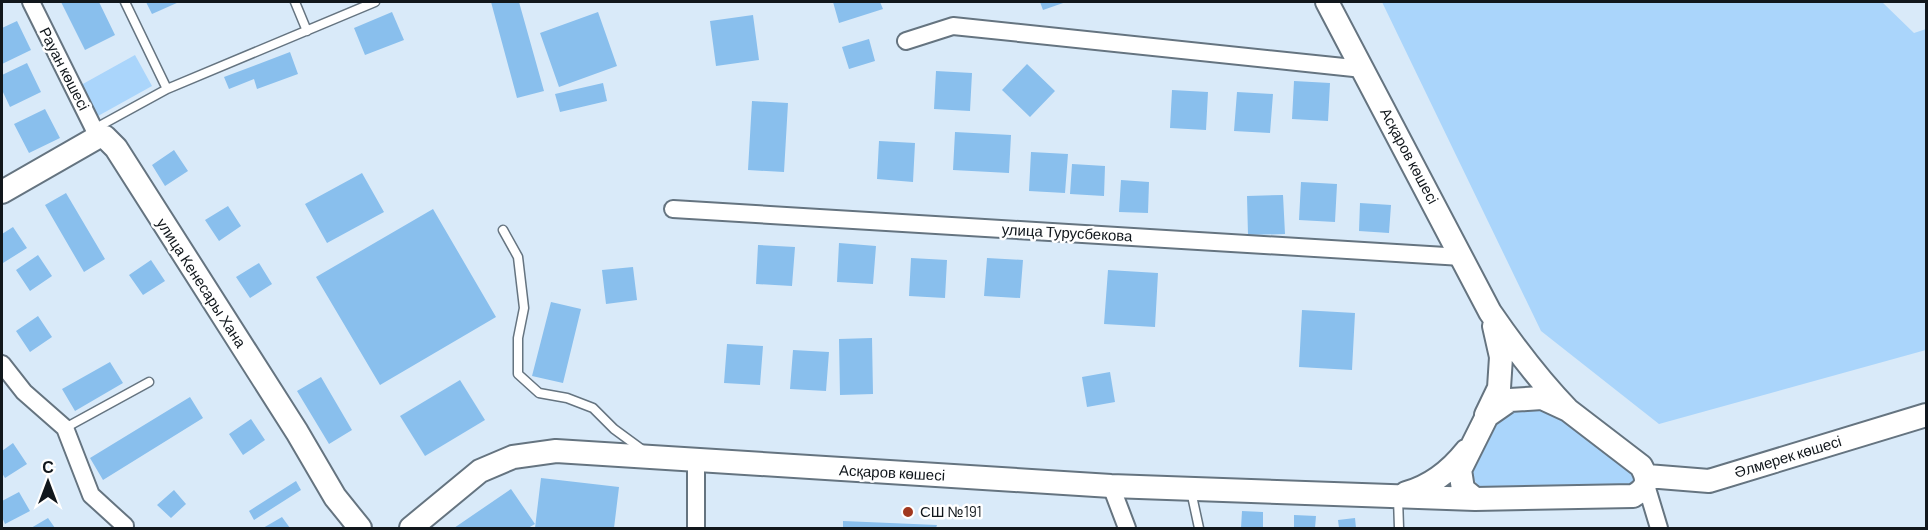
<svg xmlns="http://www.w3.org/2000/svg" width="1928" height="530" viewBox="0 0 1928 530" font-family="Barlow,sans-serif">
  <rect width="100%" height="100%" fill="#d9eaf9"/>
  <!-- green -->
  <path fill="#aad5fb" d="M1382,2H1882L1914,33L1926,29V350L1659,424L1541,331Z
    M135,55L152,86L98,116L81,85Z
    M1540,405L1564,417L1633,467L1634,478L1630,488L1480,490L1469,470L1493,421L1515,406Z"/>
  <!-- building -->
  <path fill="#89bfed" d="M61,2H99L115,35L85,50Z
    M146,2H179L152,14Z
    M491,2H519L544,91L517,98Z
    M833,2H880L883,9L839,23Z
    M1040,2H1066L1043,10Z
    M392,12L404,40L365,55L354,28Z
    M598,12L617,66L559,87L540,33Z
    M753,15L759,60L716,66L710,21Z
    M17,21L31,50L2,64V28Z
    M869,39L875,61L849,69L842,47Z
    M290,52L298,74L257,89L254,79L229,89L224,77Z
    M27,63L41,92L10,107L2,90V75Z
    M1027,64L1055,91L1030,117L1002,90Z
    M936,71L972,73L970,111L934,109Z
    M1294,81L1330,83L1328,121L1292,119Z
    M603,83L607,101L560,112L555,94Z
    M1172,90L1208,92L1206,130L1170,128Z
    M1237,92L1273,94L1270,133L1234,131Z
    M752,101L788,103L784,172L748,170Z
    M45,109L60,138L29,153L14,124Z
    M955,132L1011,135L1009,173L953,170Z
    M879,141L915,143L913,182L877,179Z
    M174,150L188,171L165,186L152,165Z
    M1031,152L1068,154L1065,193L1029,191Z
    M1072,164L1105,166L1104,196L1070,194Z
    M362,173L384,212L327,243L305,204Z
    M1121,180L1149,182L1148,213L1119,212Z
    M1301,182L1337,184L1335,222L1299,220Z
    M66,193L105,259L84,272L45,205Z
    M1283,195L1285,234L1248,235L1247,196Z
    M1360,203L1391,205L1389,233L1359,231Z
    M228,206L241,226L219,241L205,220Z
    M433,209L496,317L380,385L316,277Z
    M13,227L27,248L3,263L2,260V234Z
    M839,243L876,246L873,284L837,282Z
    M758,245L795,247L792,286L756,284Z
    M38,255L52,276L30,291L16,270Z
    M911,258L947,260L945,298L909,296Z
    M987,258L1023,260L1020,298L984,296Z
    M151,260L165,281L143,295L129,275Z
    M259,263L272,284L250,298L236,277Z
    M633,267L637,300L606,304L602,270Z
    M1108,270L1158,273L1155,327L1104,324Z
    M551,302L581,309L563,383L532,376Z
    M1302,310L1355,313L1352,370L1299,367Z
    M38,316L52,337L30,352L16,331Z
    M872,338L873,394L840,395L839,339Z
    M727,344L763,346L760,385L724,383Z
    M793,350L829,352L826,391L790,389Z
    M110,362L123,383L75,411L62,389Z
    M1110,372L1115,402L1087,407L1082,377Z
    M321,377L352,430L329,444L297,391Z
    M460,380L485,420L425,456L400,416Z
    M190,397L203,418L103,480L90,458Z
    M251,419L265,440L243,455L229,434Z
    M13,443L27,464L5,478L2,473V451Z
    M541,478L619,487L614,528H535Z
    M296,481L301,490L254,520L249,511Z
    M511,489L535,524L528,528H454Z
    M174,490L186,504L171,518L157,505Z
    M19,492L30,511L5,524L2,517V501Z
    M1242,511L1263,512V528H1241Z
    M1294,515L1316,516L1315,528H1294Z
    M282,517L290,528H263Z
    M48,518L55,528H31Z
    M1355,518L1356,528H1339L1338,520Z
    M843,521L937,525L936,528H843Z"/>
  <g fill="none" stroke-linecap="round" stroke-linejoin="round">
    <defs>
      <path id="lane" d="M125,2L167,89
        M295,2L307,31
        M94,129L167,89L375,2
        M503,230L518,257L524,308L518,338V374L539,393L567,398L593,408L614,429L644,451
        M65,428L149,382
        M1191,491L1199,528
        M1398,498L1399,528"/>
      <path id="street" d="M31,2L98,137
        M906,41L953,26L1363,69
        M673,209L1462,257
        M2,364L24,392L65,428L91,495L125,526
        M1646,485L1659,528
        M1111,486L1127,528
        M696,528V461"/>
      <path id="secondary" d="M1327,2L1490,312C1514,347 1538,379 1568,410
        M2,192L98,137H105L116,148L297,432L335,497L360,528
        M1542,398L1568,410L1641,466C1649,480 1648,488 1633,496L1475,499L1463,489L1460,470L1487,416L1510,400Z
        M1486,415L1499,388L1501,357L1494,326
        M1647,476L1709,481L1926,415
        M1406,493C1431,486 1450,471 1466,451
        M411,528L480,471L513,457L556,451L1111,486L1475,499"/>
    </defs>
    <!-- lane casing -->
    <use href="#lane" stroke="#657480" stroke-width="11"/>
    <!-- street casing -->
    <use href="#street" stroke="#657480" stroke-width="20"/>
    <!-- secondary casing -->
    <use href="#secondary" stroke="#657480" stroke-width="26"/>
    <!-- lane -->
    <use href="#lane" stroke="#fff" stroke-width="8"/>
    <!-- street -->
    <use href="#street" stroke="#fff" stroke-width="16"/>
    <!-- secondary -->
    <use href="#secondary" stroke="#fff" stroke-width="22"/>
  </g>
  <!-- markers -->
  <circle fill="#a1381f" stroke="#fff" stroke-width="2" cx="908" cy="512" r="6"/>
  <g text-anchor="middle" stroke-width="5" stroke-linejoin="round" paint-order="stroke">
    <!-- street labels -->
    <g font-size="15" fill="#11171c" stroke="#fff">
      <text transform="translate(64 69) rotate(63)" y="5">Рауан көшесі</text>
      <text transform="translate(1409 156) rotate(62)" y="5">Асқаров көшесі</text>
      <text transform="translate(1067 233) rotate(3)" y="5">улица Турусбекова</text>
      <text transform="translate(201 283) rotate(57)" y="5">улица Кенесары Хана</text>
      <text transform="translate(1788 457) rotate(-17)" y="5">Әлмерек көшесі</text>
      <text transform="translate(892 473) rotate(3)" y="5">Асқаров көшесі</text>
    </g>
    <!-- poi labels -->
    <g font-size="15" fill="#11171c" stroke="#fff" text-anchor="start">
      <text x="920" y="517">СШ №191</text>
    </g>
  </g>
  <!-- border -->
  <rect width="1928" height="530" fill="none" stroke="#11171c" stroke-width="6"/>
  <!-- north arrow -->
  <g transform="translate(48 482)" stroke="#ffffff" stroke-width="4.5" paint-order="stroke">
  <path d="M0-4.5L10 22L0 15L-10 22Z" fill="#11171c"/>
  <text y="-9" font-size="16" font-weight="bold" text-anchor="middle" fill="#11171c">С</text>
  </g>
</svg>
